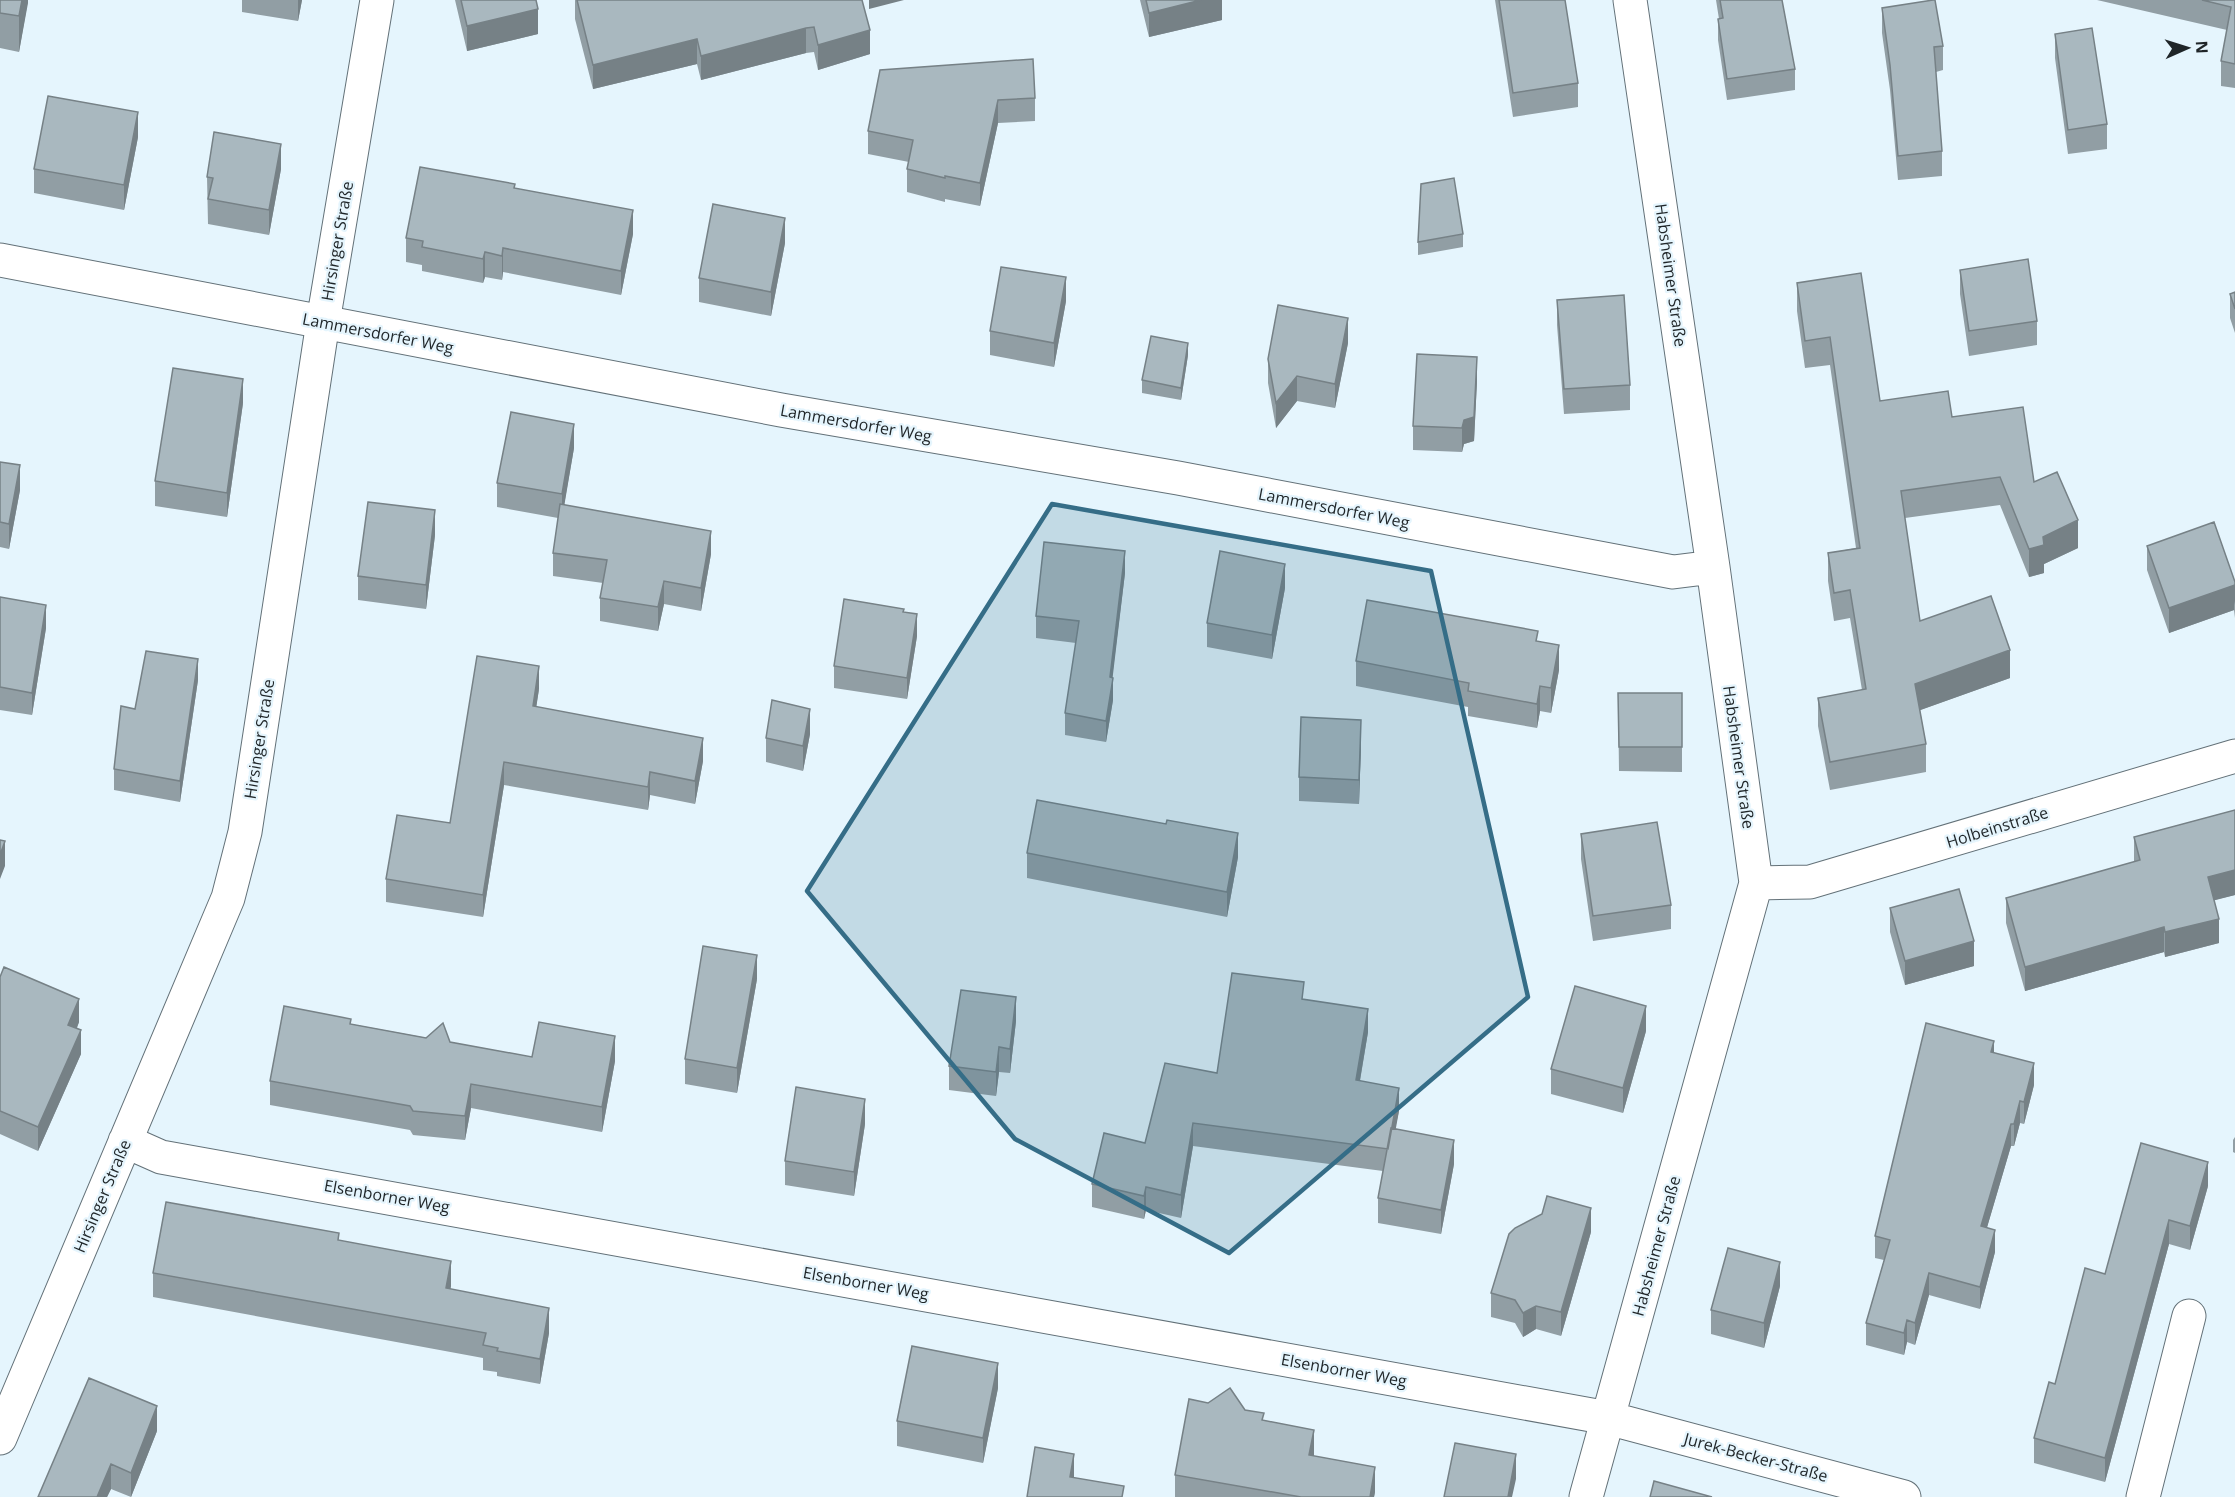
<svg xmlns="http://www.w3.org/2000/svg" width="2235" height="1497" viewBox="0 0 2235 1497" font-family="'Open Sans',sans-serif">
  <rect width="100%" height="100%" fill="#e5f5fd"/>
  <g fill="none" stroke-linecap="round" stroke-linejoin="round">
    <defs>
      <path id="street" d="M0,260L781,410L1178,478L1673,572L1713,567
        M1756,883L1810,882L2235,756
        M125,1141L161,1157L1608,1418L1904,1497
        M0,1438L228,898L245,832L323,322L377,0
        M1586,1497L1756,883L1713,567L1630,0
        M2143,1497L2189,1316"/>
    </defs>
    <!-- street casing -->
    <use href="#street" stroke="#637178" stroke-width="35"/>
    <!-- street -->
    <use href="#street" stroke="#fff" stroke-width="33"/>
  </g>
  <!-- wall -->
  <path fill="#919ea4" d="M0,0H28L19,52L0,48Z
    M242,0H302L298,21L242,12Z
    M455,0H536L538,34L467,51Z
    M575,0H862L870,54L818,70L814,52L806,53L701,80L697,64L593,89L575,19Z
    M1140,0H1222V20L1149,37Z
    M1495,0H1565L1578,83V107L1513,117Z
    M1716,0H1782L1795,69V90L1727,100L1718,40V19H1719Z
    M2097,0H2235V88L2221,86V61L2227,30Z
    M1882,8L1943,46V70L1936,72L1942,151V176L1898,180L1890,90L1882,33Z
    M2055,34L2107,124V149L2068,154L2055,58Z
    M880,70L1035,98V121L998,123L980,206L945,199V202L907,192V169L909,162L868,154V131Z
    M138,137L124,210L34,193V169Z
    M281,169L269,235L208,224L207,177Z
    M515,188L633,234L621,295L503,272L502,280L485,277L483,283L422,271V265L406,262V238Z
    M1463,234V247L1418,255V242Z
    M785,243L771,316L699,302V278Z
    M1960,270L2037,321V345L1969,356L1960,294Z
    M1797,283L1880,401L1952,417L2034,482L2078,548L2044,564V573L2029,577L2000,505L1905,518L1920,621L2010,678L1920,710L1926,744V772L1830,790L1818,726V698L1862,690L1850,618L1834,621L1828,581V553L1856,548L1830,365L1805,368L1797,311Z
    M2235,292V333L2230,318V294Z
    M1557,300L1630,385V410L1564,414L1557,325Z
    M1066,301L1054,367L990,355V331Z
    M1348,343L1335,408L1297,401L1276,428L1268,383V359Z
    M1188,355L1181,400L1142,393V380Z
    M1477,381L1474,441L1464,444L1462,452L1413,450V426Z
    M243,403L227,517L155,506V481Z
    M574,448L564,505L711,554L701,611L664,604L658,631L600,621V598L603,583L553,576V553L558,518L497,507V483Z
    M0,462L20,490L9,549L0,547Z
    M435,535L426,609L358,600V576Z
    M2147,546L2235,582V618L2234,610L2169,633L2147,570Z
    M1125,573L1112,678L1113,700L1106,742L1065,735V713L1076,643L1036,638V616Z
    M1285,588L1272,659L1207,647V623Z
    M0,597L46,628L32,715L0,710Z
    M904,612L917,636L907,699L834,688V666Z
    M1538,641L1559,670L1551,713L1540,711L1537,728L1468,716V707L1356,686V661Z
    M198,680L180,802L114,790V769L135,709Z
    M539,689L536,707L703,761L695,804L650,795L648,810L504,785L483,917L386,902V879L450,823Z
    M1618,693H1682V772L1619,771Z
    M810,734L803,771L766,762V738Z
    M1361,745L1359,804L1299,801V777Z
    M2235,810V895L2214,900L2219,943L2165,957L2164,952L2025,991L2006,923V898L2134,862V837Z
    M1581,834L1671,905V929L1593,941L1581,859Z
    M1027,853L1238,857L1227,917L1027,878Z
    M1890,908L1974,966L1905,985L1890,932Z
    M0,977L79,1022L77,1028L81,1054L38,1151L0,1134Z
    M757,979L737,1093L685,1084V1059Z
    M1304,999L1368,1032L1360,1081L1399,1111L1395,1129L1454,1164L1441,1234L1378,1223V1198L1383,1171L1193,1146L1181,1218L1146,1210L1144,1219L1092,1207V1184L1145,1143L1217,1073Z
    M1016,1021L1010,1073L999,1072L996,1096L949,1090V1066Z
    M351,1024L532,1057L615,1061L602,1132L471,1108L465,1140L413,1135L410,1130L270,1105V1081Z
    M1646,1031L1623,1113L1551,1094V1069Z
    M1994,1053L2034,1085L2024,1124L2020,1123L2014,1146H2011L1987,1227L1995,1252L1980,1309L1929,1295L1915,1345L1907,1342L1904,1355L1866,1345V1323L1884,1260L1875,1258V1236Z
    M865,1124L854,1196L785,1185V1161Z
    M2235,1137V1153L2233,1152V1140Z
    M2208,1186L2190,1250L2169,1244L2105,1482L2034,1463V1438L2055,1384L2105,1274Z
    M1591,1232L1561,1336L1536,1329L1523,1337L1515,1323L1491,1317V1293Z
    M339,1241L451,1286L450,1289L549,1333L540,1384L497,1376V1372L483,1370V1358L153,1297V1273Z
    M1780,1286L1764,1348L1711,1334V1310Z
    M998,1388L983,1463L897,1446V1421Z
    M1245,1410L1264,1421L1314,1456L1375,1492L1374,1497H1175V1475Z
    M157,1431L131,1497L111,1489L107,1497H38Z"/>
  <!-- shaded-wall -->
  <path fill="#768186" d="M22,0H28V3L19,52V16Z
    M298,0H302L298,21Z
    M869,0H904L869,9Z
    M1201,0H1222V20L1149,37V13Z
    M538,9V34L467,51V26Z
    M806,28V53L701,80V56Z
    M870,30V54L818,70V45Z
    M697,39V64L593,89V65Z
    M998,100V123L980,206V183Z
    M138,112V137L124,210V185Z
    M281,144V169L269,235V210Z
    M633,210V234L621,295V271Z
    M785,218V243L771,316V292Z
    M503,248V272L502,280V256Z
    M485,252V277L483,283V259Z
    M1066,277V301L1054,367V343Z
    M1348,318V343L1335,408V384Z
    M1188,343V355L1181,400V388Z
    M1477,357V381L1474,441L1464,444L1462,452V428Z
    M1297,376V401L1276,428V403Z
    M243,379V403L227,517V493Z
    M574,424V448L562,519V494Z
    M20,465V490L9,549V524Z
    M435,510V535L426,609V585Z
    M2078,520V548L2044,564V573L2029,577V549L2043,537Z
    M711,531V554L701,611V588Z
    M1125,551V573L1111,691L1113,678V700L1106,742V721L1110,677Z
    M1285,564V588L1272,659V635Z
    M664,581V604L658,631V607Z
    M2235,585V605L2234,601V610L2169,633V608Z
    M46,605V628L32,715V693Z
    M917,614V636L907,699V678Z
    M1559,645V670L1551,713V688Z
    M2010,650V678L1915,712V684Z
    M198,659V680L180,802V781Z
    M539,666V689L533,729V706Z
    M1540,686V711L1537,728V704Z
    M810,709V734L803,771V746Z
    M1361,720V745L1359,804V780Z
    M703,738V761L695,804V781Z
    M504,762V785L483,917V895Z
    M650,772V795L648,810V787Z
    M1238,833V857L1227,917V892Z
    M5,841V866L0,879V855Z
    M2235,870V895L2208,902V877Z
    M2219,919V943L2165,957V932Z
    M2164,927V952L2025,991V967Z
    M1974,941V966L1905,985V961Z
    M757,955V979L737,1093V1068Z
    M1016,997V1021L1010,1073V1049Z
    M79,999V1022L68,1049V1025Z
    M1646,1006V1031L1623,1113V1088Z
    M1368,1009V1032L1356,1103V1080Z
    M81,1030V1054L38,1151V1127Z
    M615,1036V1061L602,1132V1107Z
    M1994,1041V1063L1991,1052Z
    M999,1047V1072L996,1096V1072Z
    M2034,1063V1085L2024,1124V1102Z
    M471,1084V1108L465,1140V1116Z
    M1399,1088V1111L1388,1172V1149Z
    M865,1099V1124L854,1196V1172Z
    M2020,1101V1123L2014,1146V1124Z
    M1193,1123V1146L1181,1218V1195Z
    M2011,1124V1146L1981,1248V1226Z
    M1454,1140V1164L1441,1234V1210Z
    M2208,1162V1186L2190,1250V1226Z
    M1146,1187V1210L1144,1219V1196Z
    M1591,1208V1232L1561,1336V1312Z
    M2169,1220V1244L2105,1482V1458Z
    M1995,1230V1252L1980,1309V1287Z
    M451,1261V1286L446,1313V1288Z
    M1780,1262V1286L1764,1348V1323Z
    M1929,1273V1295L1915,1345V1323Z
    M1536,1306V1329L1523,1337V1313Z
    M549,1308V1333L540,1384V1359Z
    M1907,1320V1342L1904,1355V1333Z
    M998,1363V1388L983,1463V1438Z
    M157,1406V1431L131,1497V1473Z
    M1314,1430V1455L1309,1479V1455Z
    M1074,1454V1478L1070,1477Z
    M1516,1454V1479L1512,1497H1508Z
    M111,1464V1489L107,1497H97Z
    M1375,1467V1492L1374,1497H1370Z"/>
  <!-- building -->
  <path fill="#a9b8bf" stroke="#768186" stroke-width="1.5" d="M0,0H22L19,16L0,13Z
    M461,0H536L538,9L467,26Z
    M577,0H862L870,30L818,45L814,27L806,28L701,56L697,39L593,65Z
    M1146,0H1201L1149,13Z
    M1499,0H1565L1578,83L1513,93Z
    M1720,0H1782L1795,69L1727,79L1718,19L1723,18Z
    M1933,0H1935L1943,46L1934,47L1942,151L1898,156L1890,65L1882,8Z
    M2202,0H2235V64L2221,61L2231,7Z
    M2092,28L2107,124L2068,130L2055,34Z
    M1033,59L1035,98L998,100L980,183L945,176V178L907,169L913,140L868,131L880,70Z
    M48,96L138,112L124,185L34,169Z
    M214,132L281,144L269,210L208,199L213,178L207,177Z
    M420,167L515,184L514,188L633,210L621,271L503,248L502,256L485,252L483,259L422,247L423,241L406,238Z
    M1454,178L1463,234L1418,242L1421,184Z
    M713,204L785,218L771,292L699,278Z
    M2028,259L2037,321L1969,331L1960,270Z
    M1001,267L1066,277L1054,343L990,331Z
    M1861,273L1880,401L1948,391L1952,417L2023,407L2034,482L2057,472L2078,520L2043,537L2044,545L2029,549L2000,477L1901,491L1920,621L1991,596L2010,650L1915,684L1926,744L1830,762L1818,698L1866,689L1850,590L1834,593L1828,553L1860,548L1830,337L1805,341L1797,283Z
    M2235,292V309L2230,294Z
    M1624,295L1630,385L1564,389L1557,300Z
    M1278,305L1348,318L1335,384L1297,376L1276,403L1268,359Z
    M1151,336L1188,343L1181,388L1142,380Z
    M1417,354L1477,357L1474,417L1464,420L1462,428L1413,426Z
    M173,368L243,379L227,493L155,481Z
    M511,412L574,424L562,494L497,483Z
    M0,462L20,465L9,524L0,522Z
    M368,502L435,510L426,585L358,576Z
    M560,504L711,531L701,588L664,581L658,607L600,598L607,560L553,553Z
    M2214,522L2235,582V585L2169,608L2147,546Z
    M1044,542L1125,551L1110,677L1113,678L1106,721L1065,713L1079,621L1036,616Z
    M1220,551L1285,564L1272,635L1207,623Z
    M0,597L46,605L32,693L0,687Z
    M844,599L904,609L903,612L917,614L907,678L834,666Z
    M1367,600L1538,631L1536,641L1559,645L1551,688L1540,686L1537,704L1468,691L1469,683L1356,661Z
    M146,651L198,659L180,781L114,769L121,706L135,709Z
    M477,656L539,666L533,706L703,738L695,781L650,772L648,787L504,762L483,895L386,879L397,815L450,823Z
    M1618,693H1682V747H1619Z
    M772,700L810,709L803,746L766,738Z
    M1301,717L1361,720L1359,780L1299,777Z
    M1037,800L1166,824L1167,820L1238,833L1227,892L1027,853Z
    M2235,810V870L2208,877L2219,919L2165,932L2164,927L2025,967L2006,898L2140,860L2134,837Z
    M1657,822L1671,905L1593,916L1581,834Z
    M0,840L5,841L0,855Z
    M1959,889L1974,941L1905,961L1890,908Z
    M703,946L757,955L737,1068L685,1059Z
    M4,967L79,999L68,1025L81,1030L38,1127L0,1111V977Z
    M1232,973L1304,982L1302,999L1368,1009L1356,1080L1399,1088L1388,1149L1193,1123L1181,1195L1146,1187L1144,1196L1092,1184L1104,1133L1145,1143L1165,1063L1217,1073Z
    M1575,986L1646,1006L1623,1088L1551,1069Z
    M961,990L1016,997L1010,1049L999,1047L996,1072L949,1066Z
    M284,1006L351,1019L350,1024L426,1038L443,1023L450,1042L532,1057L539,1022L615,1036L602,1107L471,1084L465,1116L413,1111L410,1106L270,1081Z
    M1926,1023L1994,1041L1991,1052L2034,1063L2024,1102L2020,1101L2014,1124H2011L1981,1226L1995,1230L1980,1287L1929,1273L1915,1323L1907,1320L1904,1333L1866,1323L1890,1240L1875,1236Z
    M796,1087L865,1099L854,1172L785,1161Z
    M1391,1128L1454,1140L1441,1210L1378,1198Z
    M2141,1143L2208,1162L2190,1226L2169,1220L2105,1458L2034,1438L2049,1382L2055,1384L2085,1268L2105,1274Z
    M1547,1196L1591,1208L1561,1312L1536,1306L1523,1313L1515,1300L1491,1293L1509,1234L1515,1228L1542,1214Z
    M166,1202L339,1233L338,1240L451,1261L446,1288L549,1308L540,1359L497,1351L498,1348L483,1345L486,1333L153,1273Z
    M1728,1248L1780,1262L1764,1323L1711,1310Z
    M912,1346L998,1363L983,1438L897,1421Z
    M89,1378L157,1406L131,1473L111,1464L97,1497H38Z
    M1230,1388L1245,1410L1264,1413L1262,1420L1314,1430L1309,1455L1375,1467L1370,1497H1301L1175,1475L1189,1399L1208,1403Z
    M1455,1443L1516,1454L1508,1497H1444Z
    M1035,1447L1074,1454L1070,1477L1124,1486L1122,1497H1027Z
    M1654,1481L1712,1497H1650Z"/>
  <!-- marked area -->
  <path fill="#356d87" fill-opacity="0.2" stroke="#356d87" stroke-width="4.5" stroke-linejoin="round" d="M1052,504L1431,571L1528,997L1229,1253L1015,1139L807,891Z"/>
  <g text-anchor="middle" stroke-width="4.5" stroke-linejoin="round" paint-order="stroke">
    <!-- street labels -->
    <g font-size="16" fill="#1f2528" stroke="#e5f5fd">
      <text transform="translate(337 241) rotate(-80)" y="6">Hirsinger Straße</text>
      <text transform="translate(1671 275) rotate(82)" y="6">Habsheimer Straße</text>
      <text transform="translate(378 333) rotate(11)" y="6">Lammersdorfer Weg</text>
      <text transform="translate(856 423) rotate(10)" y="6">Lammersdorfer Weg</text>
      <text transform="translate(1334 508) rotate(11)" y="6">Lammersdorfer Weg</text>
      <text transform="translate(259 739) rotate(-81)" y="6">Hirsinger Straße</text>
      <text transform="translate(1739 757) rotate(82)" y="6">Habsheimer Straße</text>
      <text transform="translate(1997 827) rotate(-17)" y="6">Holbeinstraße</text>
      <text transform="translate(102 1196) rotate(-67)" y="6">Hirsinger Straße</text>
      <text transform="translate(387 1196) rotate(10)" y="6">Elsenborner Weg</text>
      <text transform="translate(1656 1246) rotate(-75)" y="6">Habsheimer Straße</text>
      <text transform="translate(866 1283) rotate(10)" y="6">Elsenborner Weg</text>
      <text transform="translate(1344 1370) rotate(10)" y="6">Elsenborner Weg</text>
      <text transform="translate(1756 1457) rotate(15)" y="6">Jurek-Becker-Straße</text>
    </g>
  </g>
  <!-- north arrow -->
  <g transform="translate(2187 48) rotate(87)" stroke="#e5f5fd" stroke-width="4.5" paint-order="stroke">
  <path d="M0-4.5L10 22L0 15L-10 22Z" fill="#1f2528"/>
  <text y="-9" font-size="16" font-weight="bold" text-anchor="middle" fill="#1f2528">N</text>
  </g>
</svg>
